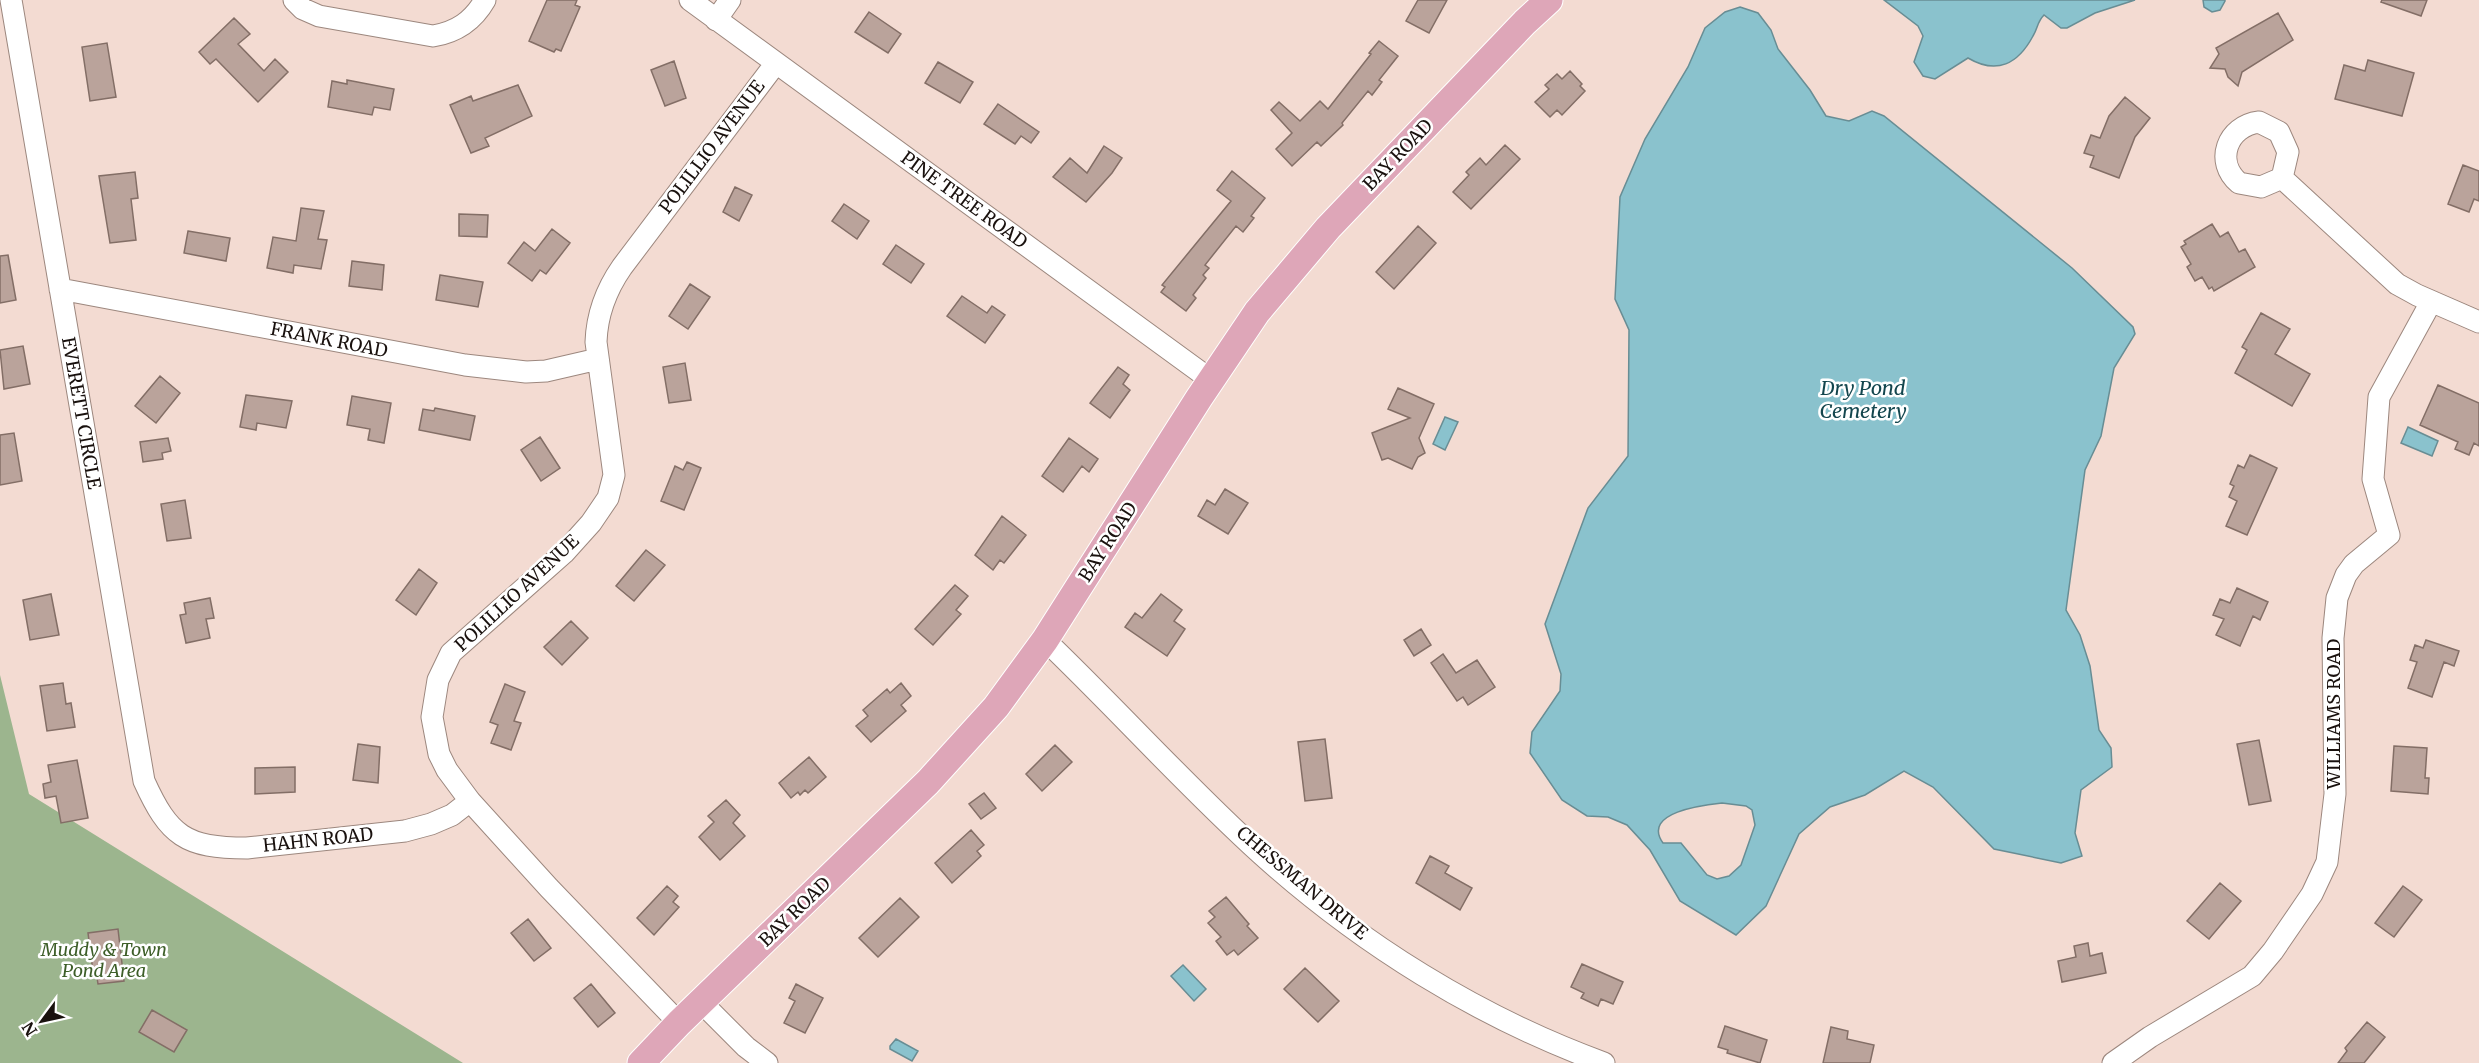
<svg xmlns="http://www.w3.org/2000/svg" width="2479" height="1063" viewBox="0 0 2479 1063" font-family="Merriweather,serif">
  <rect width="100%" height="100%" fill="#f3dbd2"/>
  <!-- forest -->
  <path fill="#9cb58e" d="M0,675L29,794L463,1063H0Z"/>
  <!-- water -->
  <path fill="#8ac2cd" stroke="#688d94" stroke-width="1.5" fill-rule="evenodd" d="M1884,0H2135L2095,13L2067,28H2061L2044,15C2037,22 2038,28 2033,36C2018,64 1997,75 1968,58L1935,79L1923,76L1914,62L1923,36L1918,26Z
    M2203,0H2225V1L2220,10L2212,12L2204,7Z
    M1740,7L1758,13L1771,30L1778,49L1810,90L1826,116L1849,121L1872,111L1884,116L2072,268L2133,327L2135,334L2114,368L2101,436L2085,470L2066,610L2080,635L2090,666L2099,730L2111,748L2112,767L2081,790L2075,833L2082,856L2061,863L1994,849L1933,787L1904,771L1865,795L1830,807L1799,834L1766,906L1736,935L1680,901L1650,850L1627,825L1608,817L1587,816L1562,800L1530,753L1532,732L1560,691L1561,674L1545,624L1588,508L1628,456L1629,330L1615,299L1620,197L1645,139L1688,67L1705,28L1725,12ZM1722,803L1746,806L1752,810L1755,825L1741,865L1729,876L1717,879L1707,875L1681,843H1663C1641,812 1704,805 1722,803Z
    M1445,417L1458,422L1445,450L1433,444Z
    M2408,427L2438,441L2432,456L2401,443Z
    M1183,965L1206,989L1194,1001L1171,976Z
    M896,1039L918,1051L912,1061L890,1049V1046Z"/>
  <!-- building -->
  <path fill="#baa39b" stroke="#836e66" stroke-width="1.5" d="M547,0H577L575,5L580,7L561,51L556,49L554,52L529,41Z
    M1418,0H1447L1429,33L1406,21Z
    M2382,0H2427L2421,16L2381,2Z
    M869,12L901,34L888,53L855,32Z
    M2278,13L2293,40L2242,72L2238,86L2228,77L2225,69L2210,68L2219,54L2216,48Z
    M234,18L250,34L238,44L264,71L275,59L288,72L258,102L216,59L210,64L199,52Z
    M1379,41L1398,56L1379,80L1382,82L1372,95L1368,91L1342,123L1343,125L1321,146L1317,142L1292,166L1276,149L1292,133L1271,110L1279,102L1300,121L1320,101L1328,109L1371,54L1369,53Z
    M107,43L116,97L90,101L82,47Z
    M2368,60L2414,73L2402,116L2335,99L2344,65L2365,71Z
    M674,61L686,98L665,106L651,70Z
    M938,62L973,82L960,103L925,83Z
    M1570,71L1582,84L1580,86L1585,91L1562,115L1557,110L1550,117L1535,102L1549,89L1545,85L1557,74L1562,79Z
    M347,80L394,89L390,110L374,107L372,115L328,107L332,81L347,84Z
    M518,85L532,116L485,138L489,146L471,153L450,105L471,96L473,101Z
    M2125,97L2150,118L2135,137L2119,178L2090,167L2094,156L2084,153L2091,135L2100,138L2109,116Z
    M998,104L1039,132L1031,143L1021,136L1015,144L984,124Z
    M1505,145L1520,159L1471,209L1453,192L1469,175L1466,172L1480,158L1486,165Z
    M1104,146L1122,158L1112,173L1086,202L1053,177L1070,158L1087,173Z
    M2463,165L2479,171V201L2474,199L2469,212L2448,204Z
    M1232,171L1265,198L1251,216L1254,218L1243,232L1236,226L1205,265L1209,268L1203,275L1206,278L1193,295L1196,298L1186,311L1161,292L1165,287L1162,285L1231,201L1217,190Z
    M135,172L138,198L131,199L136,240L110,243L99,176Z
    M735,187L752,195L739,221L723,212Z
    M844,204L869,221L857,239L832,221Z
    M301,208L324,211L318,239L327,240L321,269L294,265L293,273L267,268L273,237L296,241Z
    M459,214L488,215L487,237L459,236Z
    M2212,224L2220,237L2228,232L2239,252L2245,249L2255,267L2214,291L2212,287L2209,289L2202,277L2195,281L2187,267L2191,264L2181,247L2186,244L2184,241Z
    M1418,226L1436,243L1394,289L1376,272Z
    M552,229L570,243L546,274L540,270L532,281L508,263L524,242L535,251Z
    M188,231L230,238L226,261L184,253Z
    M896,245L924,264L911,283L883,264Z
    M8,255L16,300L0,303V256Z
    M352,261L384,265L382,290L349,286Z
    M440,275L483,282L478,307L436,300Z
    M690,284L710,297L688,329L669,316Z
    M962,296L987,313L992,306L1005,315L985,343L947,316Z
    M2261,313L2290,329L2275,354L2310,374L2292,406L2235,373L2247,350L2242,347Z
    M23,346L30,384L4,389L0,350Z
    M685,363L691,400L669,403L663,367Z
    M1118,367L1129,375L1123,384L1130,390L1110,418L1090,403Z
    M160,376L180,393L156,423L135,406Z
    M2438,385L2479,403V446L2474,443L2469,455L2455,449L2458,442L2420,425Z
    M1398,388L1434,404L1419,438L1425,453L1418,457L1412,469L1388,458L1382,460L1372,433L1410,418L1388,409Z
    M246,395L292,401L286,428L257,423L256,430L240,427Z
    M352,396L391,403L384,443L368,440L370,429L347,425Z
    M435,408L475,416L470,440L419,430L423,409L434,411Z
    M14,433L22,481L0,485V435Z
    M540,437L560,468L541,481L521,450Z
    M168,438L171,451L162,453L163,459L143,462L140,442Z
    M1069,438L1098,459L1089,472L1082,466L1063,492L1042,476Z
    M2250,455L2277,468L2247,535L2226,526L2237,501L2229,497L2234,486L2230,484L2238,465L2244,468Z
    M687,462L701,468L684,510L661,501L675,466L683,470Z
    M1225,489L1248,503L1228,534L1198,516L1207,500L1215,505Z
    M185,500L191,538L167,541L161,504Z
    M1002,516L1026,535L1004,563L1000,560L993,570L975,555Z
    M646,550L665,565L634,601L616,586Z
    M419,569L437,583L416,615L396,600Z
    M955,585L968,596L956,610L961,614L933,645L915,629Z
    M2237,588L2268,602L2260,620L2253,616L2240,646L2216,635L2224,619L2213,615L2220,599L2230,603Z
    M51,594L59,635L30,640L23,600Z
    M1161,594L1182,610L1174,621L1185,629L1167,656L1125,627L1135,613L1142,618Z
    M210,598L214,618L206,619L210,638L186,643L180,615L186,614L184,603Z
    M571,621L588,638L562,665L544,647Z
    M1421,629L1431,645L1414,656L1404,640Z
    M2426,640L2459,651L2454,666L2444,662L2432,697L2408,688L2417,662L2410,660L2415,645L2423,648Z
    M1443,654L1456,673L1477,660L1495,687L1468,705L1463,697L1457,701L1431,663Z
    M63,683L66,704L71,703L75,727L47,731L40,686Z
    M901,683L911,696L901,705L906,711L871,742L856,726L868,716L863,710L887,689L890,693Z
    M505,684L525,692L514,721L521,723L511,750L491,743L498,725L490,722Z
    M1325,739L1332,798L1305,801L1298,742Z
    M2259,740L2271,801L2249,805L2237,744Z
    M358,744L380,747L378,783L353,780Z
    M1055,745L1072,762L1042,791L1026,774Z
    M2394,746L2427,748L2425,778H2429L2428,794L2391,791Z
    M809,757L826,777L808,793L805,790L800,795L798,792L791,798L779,783Z
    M77,760L88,818L61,823L56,796L45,798L43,784L51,782L48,765Z
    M295,767V792L255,794V768Z
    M984,793L996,808L981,819L969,804Z
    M726,800L740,815L733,823L745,836L720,860L699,837L714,822L708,816Z
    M971,830L984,845L977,851L981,856L952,883L935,863Z
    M1430,856L1449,866L1445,873L1472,888L1460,910L1416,883Z
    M2220,883L2241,901L2209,939L2187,921Z
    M667,886L678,896L673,902L679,907L654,935L637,918Z
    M2403,886L2422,900L2394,937L2375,923Z
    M1226,897L1249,924L1247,926L1258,938L1238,955L1234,950L1227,955L1216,941L1221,937L1208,923L1215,917L1209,911Z
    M900,898L919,917L878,957L859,938Z
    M528,919L551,948L534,961L511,933Z
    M118,929L124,981L98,984L96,971L93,972L88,933Z
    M2088,943L2090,956L2102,953L2106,973L2062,982L2058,961L2076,957L2074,946Z
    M1582,964L1623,982L1613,1004L1601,999L1598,1006L1581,998L1584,993L1571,987Z
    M1305,968L1339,1001L1318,1022L1284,989Z
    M591,984L615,1013L598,1027L574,998Z
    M796,984L823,998L805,1033L784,1023L795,1001L789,998Z
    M152,1010L187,1030L174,1052L139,1032Z
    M2367,1022L2385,1037L2364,1063H2338L2347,1051L2345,1048Z
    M1725,1026L1767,1040L1760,1063L1727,1053L1728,1050L1718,1047Z
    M1831,1027L1848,1031L1847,1039L1874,1045L1870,1063H1823Z"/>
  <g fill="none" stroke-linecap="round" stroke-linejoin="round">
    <defs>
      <path id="minor" d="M11,0L144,781C169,836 185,848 247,848L405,831L431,824L452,815L470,801
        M294,0L303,9L319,16L433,36C457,32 473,21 485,0
        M690,0L1211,380
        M716,20L730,0
        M2259,122L2279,132L2288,152L2282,178L2261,187L2239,183C2214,162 2227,126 2259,122Z
        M2282,178L2397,284L2417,295L2479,322
        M60,289L465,365L526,372L546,371L598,359
        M1045,640C1118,710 1186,786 1261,854C1361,944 1478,1017 1604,1063
        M701,1002L746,1047L767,1063
        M679,1023L549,888L470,801L447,770L439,754L432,717L438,680L451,653L564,553L591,523L608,498L614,475L596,342C597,313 606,290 622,267L776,63
        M2113,1063L2150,1037L2252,976L2273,951L2312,894L2327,862L2335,794L2333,638L2337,598L2346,575L2354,564L2389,535L2373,479L2379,397L2431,302"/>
      <path id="major" d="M641,1063L679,1023L928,782L996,707L1045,640L1199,398L1257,312L1328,228L1525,22L1549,0"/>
    </defs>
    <!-- minor casing -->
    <use href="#minor" stroke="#9c877e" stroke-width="23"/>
    <!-- major casing -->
    <use href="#major" stroke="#fff" stroke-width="29"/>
    <!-- minor -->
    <use href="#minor" stroke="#fff" stroke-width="21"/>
    <!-- major -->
    <use href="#major" stroke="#dea6b8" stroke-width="27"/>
  </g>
  <g text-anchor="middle" stroke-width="5" stroke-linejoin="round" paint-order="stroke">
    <!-- street labels -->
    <g font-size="18" fill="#19110e" stroke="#fff">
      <text transform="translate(712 147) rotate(-53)" y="6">POLILLIO AVENUE</text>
      <text transform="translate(1398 155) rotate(-46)" y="6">BAY ROAD</text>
      <text transform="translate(964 200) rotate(36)" y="6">PINE TREE ROAD</text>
      <text transform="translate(329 340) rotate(11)" y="6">FRANK ROAD</text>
      <text transform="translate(81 413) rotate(80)" y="6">EVERETT CIRCLE</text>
      <text transform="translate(1108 542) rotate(-57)" y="6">BAY ROAD</text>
      <text transform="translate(517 593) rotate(-43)" y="6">POLILLIO AVENUE</text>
      <text transform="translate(2334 714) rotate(-90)" y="6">WILLIAMS ROAD</text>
      <text transform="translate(318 840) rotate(-6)" y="6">HAHN ROAD</text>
      <text transform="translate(1302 883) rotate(40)" y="6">CHESSMAN DRIVE</text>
      <text transform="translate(795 912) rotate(-44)" y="6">BAY ROAD</text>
    </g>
    <!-- park labels -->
    <g font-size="18" font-style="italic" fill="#3d5e28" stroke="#fff">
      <text x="104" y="956">Muddy &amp; Town<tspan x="104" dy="21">Pond Area</tspan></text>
    </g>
    <!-- water labels -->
    <g font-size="20" font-style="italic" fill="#13464e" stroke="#fff">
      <text x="1863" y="395">Dry Pond<tspan x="1863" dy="23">Cemetery</tspan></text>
    </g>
  </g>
  <!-- north arrow -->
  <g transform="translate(42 1021) rotate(237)" stroke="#ffffff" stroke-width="4.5" paint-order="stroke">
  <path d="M0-4.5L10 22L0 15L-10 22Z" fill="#19110e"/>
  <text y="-9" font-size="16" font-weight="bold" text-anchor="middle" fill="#19110e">N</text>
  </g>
</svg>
